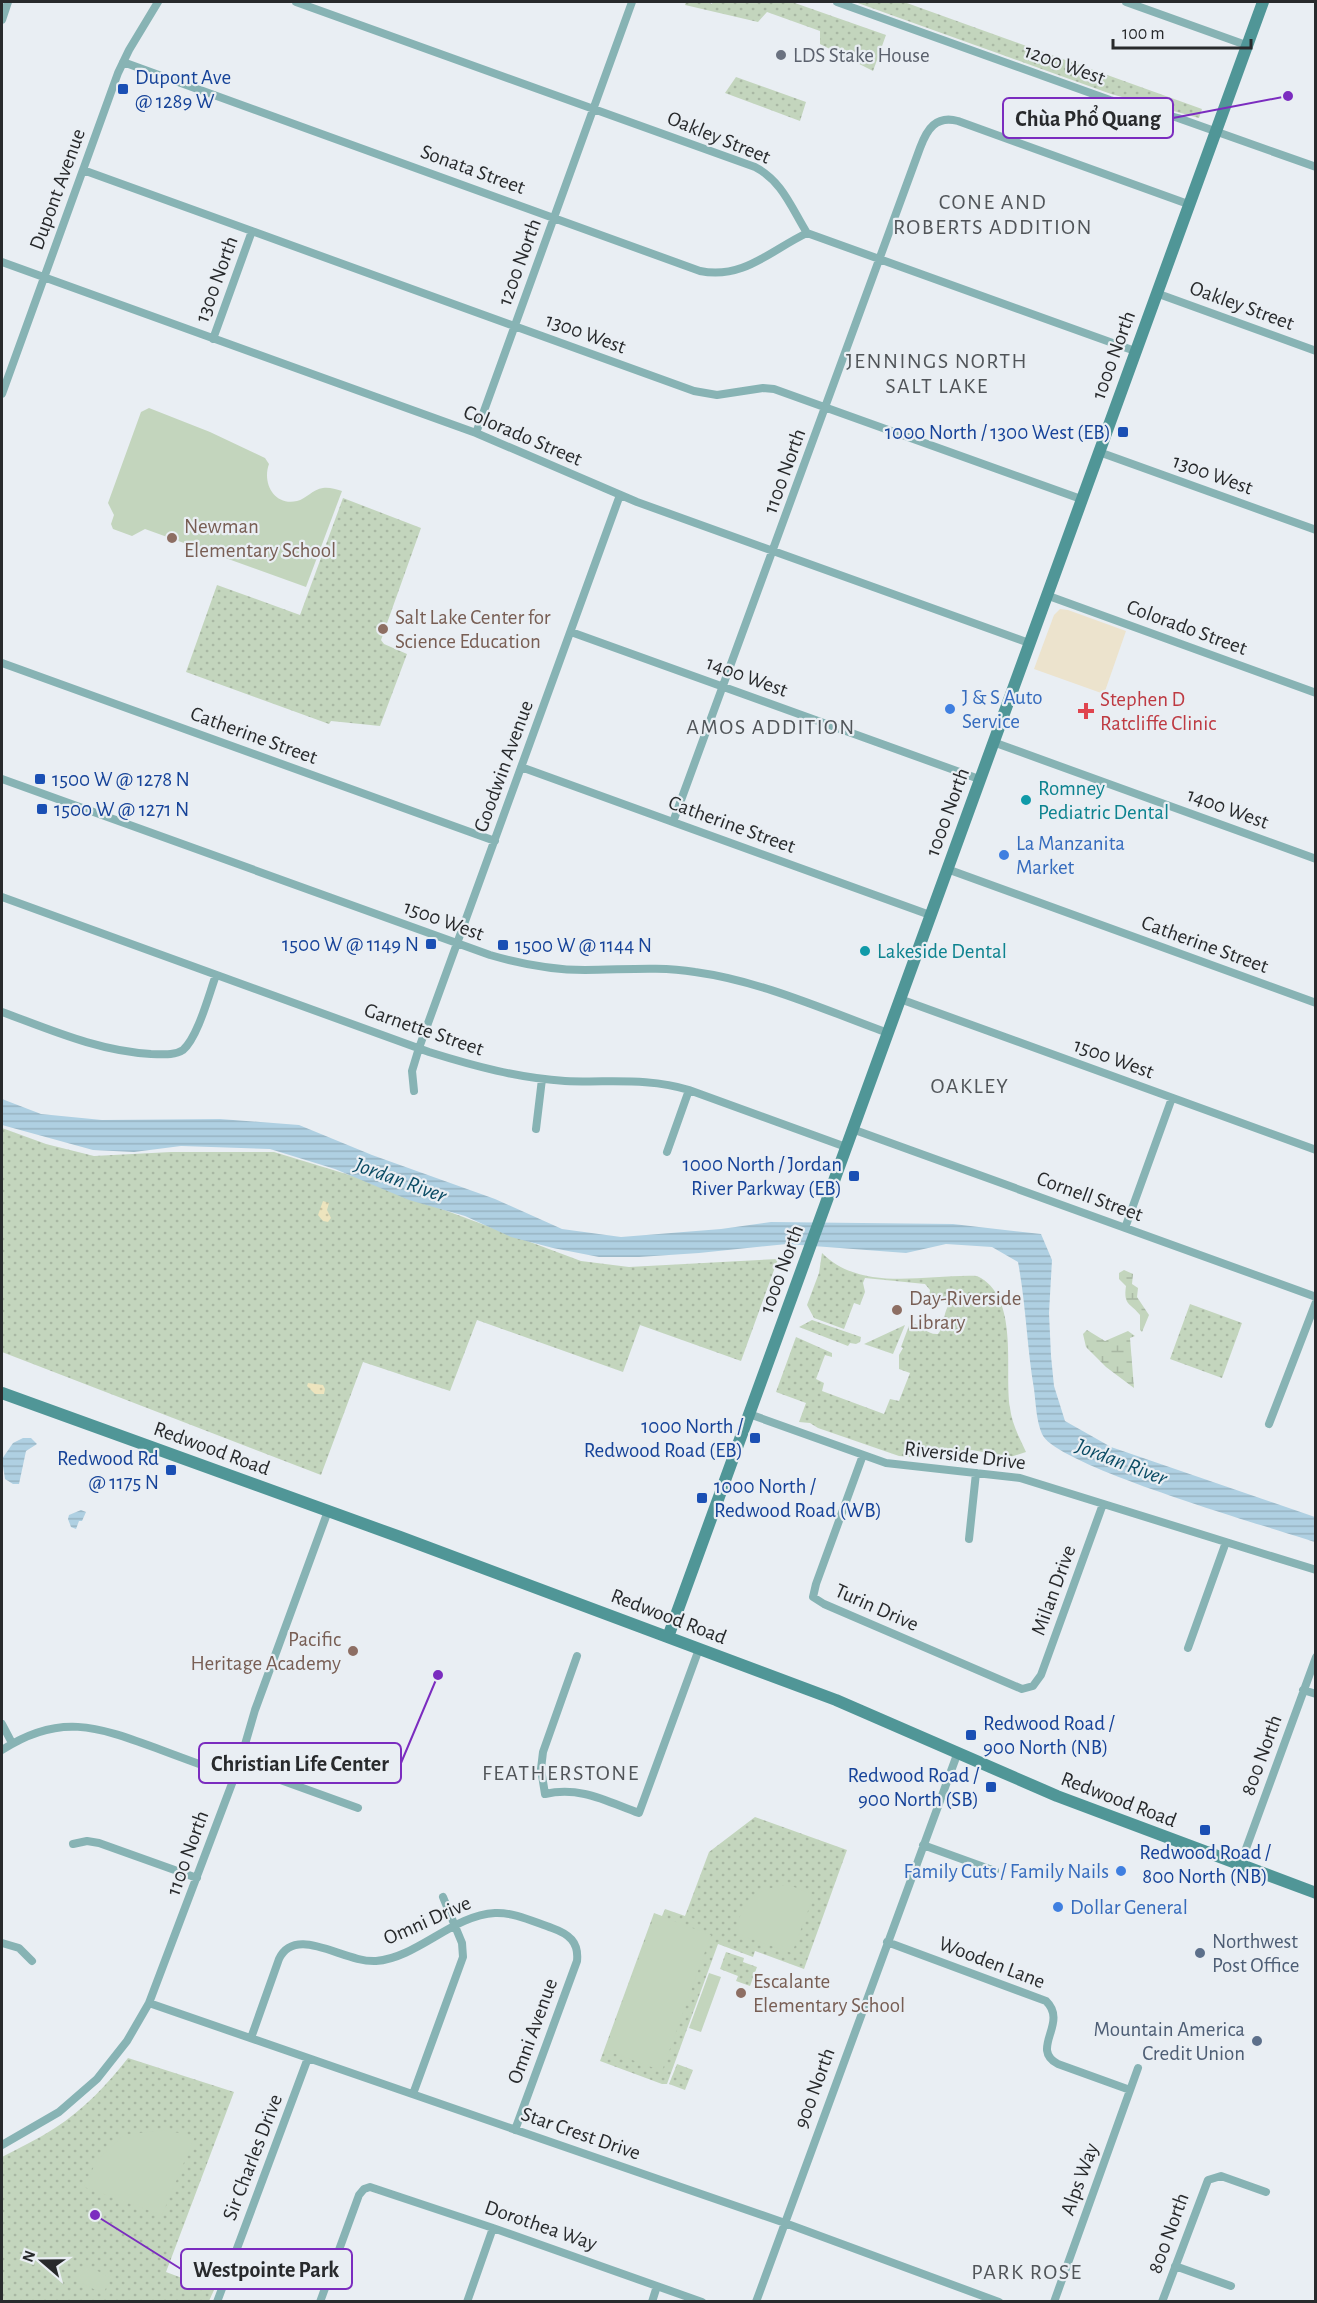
<svg xmlns="http://www.w3.org/2000/svg" width="1317" height="2303" viewBox="0 0 1317 2303" font-family="'Alegreya Sans',sans-serif">
  <defs>
    <pattern id="green-dots" width="8" height="8" patternUnits="userSpaceOnUse" patternTransform="scale(1.5)"><rect width="8" height="8" fill="#c3d5bd"/><path d="M2 2h.1M6 6h.1" fill="none" stroke="#a8b7a3" stroke-width="1.8" stroke-linecap="round"/></pattern>
    <pattern id="wetland-marsh" width="20" height="14" patternUnits="userSpaceOnUse" patternTransform="scale(1.5)"><rect width="20" height="14" fill="#c3d5bd"/><path d="M1 5h8M5 5V1M11 12h8M15 12V8" fill="none" stroke="#a8b7a3"/></pattern>
    <pattern id="sand-dots" width="8" height="8" patternUnits="userSpaceOnUse" patternTransform="scale(1.5)"><rect width="8" height="8" fill="#ede4be"/><path d="M2 2h.1M6 6h.1" fill="none" stroke="#cbc4a3" stroke-width="1.8" stroke-linecap="round"/></pattern>
    <pattern id="water-rules" width="6" height="5" patternUnits="userSpaceOnUse" patternTransform="scale(1.5)"><rect width="6" height="5" fill="#afd0e2"/><path d="M0 2.5h6" fill="none" stroke="#97b3c2"/></pattern>
  </defs>
  <rect width="100%" height="100%" fill="#e9eef3"/>
  <!-- industrial -->
  <path fill="#ece3cd" d="M1060,609L1068,610L1126,631L1104,694L1034,669L1054,615Z"/>
  <!-- green -->
  <path fill="url(#green-dots)" d="M686,2H707L712,4L713,2H792L886,35L873,71L820,44V31L767,12L758,22L685,5Z
    M855,2H904L1202,109L1199,118L1111,94Z
    M736,77L806,102L800,121L725,93Z
    M343,498L421,528L381,640L384,644L407,654L380,726L331,721L329,724L186,672L217,585L300,615Z
    M2,1128L46,1144L94,1156L171,1152H274L356,1177L581,1261L629,1267L778,1259L741,1361L640,1325L623,1372L477,1320L450,1391L363,1362L321,1475L2,1352Z
    M822,1253C862,1293 926,1274 977,1276C1020,1296 1004,1369 1010,1408C1012,1424 1019,1437 1026,1452L1010,1457L972,1450L925,1458L899,1456L818,1428L810,1423L799,1422L806,1403L776,1392L796,1337L832,1353V1357L825,1355L816,1379L824,1383L822,1391L884,1414L890,1399L899,1401L910,1373L899,1369V1355L903,1348L901,1347L910,1323C921,1324 927,1335 938,1334C944,1327 943,1315 948,1306L945,1302L929,1297L930,1290L925,1284L865,1278L863,1283L865,1292L860,1305L854,1303L844,1329L814,1318L807,1305L819,1273Z
    M1190,1304L1242,1323L1222,1378L1170,1359Z
    M812,1320L861,1337L860,1342L856,1344L850,1343L848,1346L799,1327Z
    M905,1325L893,1354L864,1344Z
    M755,1817L847,1850L804,1969L755,1951L753,1957L718,1944L667,2084H662L600,2061L654,1913L662,1916L665,1909L685,1916L709,1852Z
    M726,1952L744,1958L743,1962L757,1967L750,1986L736,1981L738,1976L720,1969Z
    M128,2058L234,2092L166,2272L214,2290L209,2301L2,2302V2157C19,2148 38,2139 55,2128C83,2110 107,2085 128,2058Z
    M677,2064L693,2070L685,2090L669,2084Z"/>
  <!-- wetland -->
  <path fill="url(#wetland-marsh)" d="M1124,1270L1133,1274L1132,1284L1138,1288L1137,1297L1149,1315L1142,1332L1140,1330V1315C1131,1303 1123,1306 1126,1286L1119,1279V1273Z
    M1087,1330L1105,1341L1128,1331L1135,1336L1130,1338L1134,1388L1106,1367L1086,1347L1083,1334Z"/>
  <!-- sand -->
  <path fill="url(#sand-dots)" d="M323,1201L329,1203L327,1210L331,1218L328,1222L323,1221L318,1215Z
    M308,1383L323,1385L325,1389L324,1394H315L307,1386Z"/>
  <!-- pitch -->
  <path fill="#c3d5bd" d="M149,408L210,432L265,458L269,464C262,483 274,506 297,501C306,499 313,489 323,488C329,487 335,489 342,491L306,587L145,529L132,536L113,529L111,524L114,515L108,503L141,412Z
    M789,1885L814,1895L792,1953L734,1933C745,1900 753,1889 789,1885Z
    M655,1914L711,1935L662,2071L605,2050Z
    M709,1973L721,1977L701,2032L689,2028Z
    M163,2130L195,2136L162,2215L84,2187L97,2160L124,2135Z
    M84,2264L111,2278L103,2294L76,2280Z"/>
  <!-- water -->
  <path fill="url(#water-rules)" d="M2,1099L41,1114L102,1120L220,1119L299,1125L372,1155L495,1199L562,1229L621,1237L721,1229L771,1222L953,1224L1041,1234L1052,1260L1049,1313L1051,1356L1054,1386L1065,1421L1111,1447L1315,1517V1542C1273,1528 1055,1466 1042,1434C1036,1420 1036,1404 1034,1389C1027,1347 1026,1305 1018,1262L992,1247L946,1244L906,1253L787,1244L699,1253L639,1257H599L553,1248L511,1237L465,1216L409,1200L335,1169L270,1149L181,1146L134,1152L93,1150L2,1125Z
    M23,1438H31L37,1444L26,1451L19,1484H13L5,1479L2,1459L13,1443Z
    M81,1510L86,1512L82,1521H79L76,1529L71,1527L68,1519L69,1515Z"/>
  <g fill="none" stroke-linecap="round" stroke-linejoin="round">
    <!-- street -->
    <path stroke="#87b3b4" stroke-width="8" d="M296,2L755,167C782,181 791,207 807,233L1135,351
      M837,2L1110,100L1178,118L1316,167
      M1126,2L1246,45
      M2,20L8,2
      M123,62L700,271C743,280 771,250 807,233
      M83,170L694,391L717,395L763,388L774,389L1081,499
      M2,262L476,433L637,502L1029,643
      M1156,293L1316,351
      M213,339L252,231
      M2,394L118,73L129,50L158,2
      M476,433L632,2
      M1099,452L1316,530
      M1046,595L1316,693
      M571,632L979,779
      M2,663L495,841
      M993,742L1316,859
      M521,767L930,915
      M2,779L490,955C521,964 552,970 585,970C622,970 658,966 695,972C761,981 825,1010 888,1033
      M673,822L920,148C927,129 936,115 958,121L1188,204
      M947,869L1316,1003
      M2,897L429,1052C474,1066 518,1078 565,1081C607,1083 648,1077 689,1090L846,1147
      M900,999L1316,1150
      M2,1012C51,1030 98,1051 151,1054C161,1054 174,1056 183,1050C198,1037 209,994 216,975
      M414,1091L412,1071L419,1048L620,495
      M536,1129L542,1079
      M852,1129L1316,1297
      M667,1152L689,1090
      M1125,1228L1172,1098
      M749,1414L886,1463L1020,1478L1316,1570
      M1269,1424L1316,1302
      M863,1455L816,1584L813,1597L824,1604L1022,1689L1033,1686L1041,1675L1103,1504
      M969,1539L976,1473
      M1188,1648L1226,1542
      M577,1656L543,1752L541,1769L545,1794C580,1786 606,1801 639,1813L699,1649
      M1303,1690L1316,1694
      M2,1724L12,1743
      M2,1750C59,1713 96,1726 156,1748C182,1758 208,1767 234,1777
      M239,1765L358,1808
      M73,1844L87,1841L99,1843L197,1878
      M923,1845L995,1871
      M1240,1865L1316,1657
      M887,1942L1046,2001C1069,2023 1029,2049 1058,2064L1130,2090
      M2,1943L19,1948L32,1961
      M149,2003L785,2223L999,2302
      M251,2038L279,1959C296,1924 344,1963 376,1961C417,1958 453,1915 495,1913C514,1912 534,1922 552,1928C569,1934 579,1942 577,1961L515,2130
      M413,2094L463,1957L462,1943L443,1897
      M2,2145L59,2112L97,2079L127,2041L149,2003L239,1765L255,1710L328,1511
      M1175,2266L1231,2286
      M217,2302L308,2058
      M320,2302L359,2195L364,2189L370,2187L493,2228L702,2302
      M467,2302L493,2228
      M652,2302L657,2286
      M756,2302L958,1752
      M1054,2302L1138,2068
      M1162,2302L1208,2180L1221,2176L1266,2192"/>
    <!-- secondary -->
    <path stroke="#509697" stroke-width="12" d="M2,1393L400,1537L836,1700L1057,1796L1316,1893
      M668,1637L1263,2"/>
  </g>
  <!-- markers -->
  <circle fill="#6b7280" stroke="#e9eef3" stroke-width="2" cx="781" cy="55" r="6"/>
  <g fill="#1a4fb4" stroke="#e9eef3" stroke-width="2">
    <rect x="117" y="83" width="12" height="12" rx="3"/>
    <rect x="1117" y="426" width="12" height="12" rx="3"/>
    <rect x="34" y="773" width="12" height="12" rx="3"/>
    <rect x="36" y="803" width="12" height="12" rx="3"/>
    <rect x="425" y="938" width="12" height="12" rx="3"/>
    <rect x="497" y="939" width="12" height="12" rx="3"/>
    <rect x="848" y="1170" width="12" height="12" rx="3"/>
    <rect x="749" y="1432" width="12" height="12" rx="3"/>
    <rect x="165" y="1464" width="12" height="12" rx="3"/>
    <rect x="696" y="1492" width="12" height="12" rx="3"/>
    <rect x="965" y="1729" width="12" height="12" rx="3"/>
    <rect x="985" y="1781" width="12" height="12" rx="3"/>
    <rect x="1199" y="1824" width="12" height="12" rx="3"/>
  </g>
  <g fill="#8d6e63" stroke="#e9eef3" stroke-width="2">
    <circle cx="172" cy="538" r="6"/>
    <circle cx="383" cy="629" r="6"/>
    <circle cx="897" cy="1310" r="6"/>
    <circle cx="353" cy="1651" r="6"/>
    <circle cx="741" cy="1993" r="6"/>
  </g>
  <g fill="#3f7fe0" stroke="#e9eef3" stroke-width="2">
    <circle cx="950" cy="709" r="6"/>
    <circle cx="1004" cy="855" r="6"/>
    <circle cx="1121" cy="1871" r="6"/>
    <circle cx="1058" cy="1907" r="6"/>
  </g>
  <path fill="#e0444e" stroke="#e9eef3" stroke-width="2" d="M1083 702h6v6h6v6h-6v6h-6v-6h-6v-6h6z"/>
  <g fill="#0f9aa8" stroke="#e9eef3" stroke-width="2">
    <circle cx="1026" cy="800" r="6"/>
    <circle cx="865" cy="951" r="6"/>
  </g>
  <g fill="#5c6f8a" stroke="#e9eef3" stroke-width="2">
    <circle cx="1200" cy="1953" r="6"/>
    <circle cx="1257" cy="2041" r="6"/>
  </g>
  <g text-anchor="middle" stroke-width="4.5" stroke-linejoin="round" paint-order="stroke">
    <!-- worship labels -->
    <g font-size="21" fill="#5b616d" stroke="#e9eef3" text-anchor="start">
      <text x="793" y="62">LDS Stake House</text>
    </g>
    <!-- street labels -->
    <g font-size="21" fill="#282a2c" stroke="#e9eef3">
      <text transform="translate(1065 64) rotate(20)" y="7">1200 West</text>
      <text transform="translate(719 137) rotate(22)" y="7">Oakley Street</text>
      <text transform="translate(473 169) rotate(20)" y="7">Sonata Street</text>
      <text transform="translate(57 189) rotate(-70)" y="7">Dupont Avenue</text>
      <text transform="translate(519 262) rotate(-70)" y="7">1200 North</text>
      <text transform="translate(216 279) rotate(-70)" y="7">1300 North</text>
      <text transform="translate(1242 305) rotate(20)" y="7">Oakley Street</text>
      <text transform="translate(586 333) rotate(20)" y="7">1300 West</text>
      <text transform="translate(1113 355) rotate(-70)" y="7">1000 North</text>
      <text transform="translate(523 435) rotate(23)" y="7">Colorado Street</text>
      <text transform="translate(784 471) rotate(-70)" y="7">1100 North</text>
      <text transform="translate(1213 474) rotate(20)" y="7">1300 West</text>
      <text transform="translate(1187 627) rotate(20)" y="7">Colorado Street</text>
      <text transform="translate(747 676) rotate(20)" y="7">1400 West</text>
      <text transform="translate(254 735) rotate(20)" y="7">Catherine Street</text>
      <text transform="translate(503 766) rotate(-70)" y="7">Goodwin Avenue</text>
      <text transform="translate(1228 808) rotate(20)" y="7">1400 West</text>
      <text transform="translate(947 812) rotate(-70)" y="7">1000 North</text>
      <text transform="translate(732 824) rotate(20)" y="7">Catherine Street</text>
      <text transform="translate(444 920) rotate(20)" y="7">1500 West</text>
      <text transform="translate(1205 944) rotate(20)" y="7">Catherine Street</text>
      <text transform="translate(424 1029) rotate(19)" y="7">Garnette Street</text>
      <text transform="translate(1114 1058) rotate(20)" y="7">1500 West</text>
      <text transform="translate(1090 1196) rotate(20)" y="7">Cornell Street</text>
      <text transform="translate(781 1269) rotate(-70)" y="7">1000 North</text>
      <text transform="translate(212 1448) rotate(20)" y="7">Redwood Road</text>
      <text transform="translate(965 1455) rotate(7)" y="7">Riverside Drive</text>
      <text transform="translate(1053 1590) rotate(-70)" y="7">Milan Drive</text>
      <text transform="translate(877 1607) rotate(24)" y="7">Turin Drive</text>
      <text transform="translate(669 1616) rotate(21)" y="7">Redwood Road</text>
      <text transform="translate(1261 1755) rotate(-70)" y="7">800 North</text>
      <text transform="translate(1119 1799) rotate(21)" y="7">Redwood Road</text>
      <text transform="translate(187 1853) rotate(-70)" y="7">1100 North</text>
      <text transform="translate(427 1920) rotate(-24)" y="7">Omni Drive</text>
      <text transform="translate(992 1962) rotate(21)" y="7">Wooden Lane</text>
      <text transform="translate(532 2031) rotate(-70)" y="7">Omni Avenue</text>
      <text transform="translate(814 2088) rotate(-70)" y="7">900 North</text>
      <text transform="translate(581 2133) rotate(19)" y="7">Star Crest Drive</text>
      <text transform="translate(252 2157) rotate(-69)" y="7">Sir Charles Drive</text>
      <text transform="translate(1079 2179) rotate(-70)" y="7">Alps Way</text>
      <text transform="translate(541 2225) rotate(19)" y="7">Dorothea Way</text>
      <text transform="translate(1168 2233) rotate(-70)" y="7">800 North</text>
    </g>
    <!-- transit labels -->
    <g font-size="21" fill="#164399" stroke="#e9eef3" text-anchor="start">
      <text x="135" y="84">Dupont Ave<tspan x="135" dy="24">@ 1289 W</tspan></text>
      <text x="1111" y="439" text-anchor="end">1000 North / 1300 West (EB)</text>
      <text x="52" y="786">1500 W @ 1278 N</text>
      <text x="54" y="816">1500 W @ 1271 N</text>
      <text x="419" y="951" text-anchor="end">1500 W @ 1149 N</text>
      <text x="515" y="952">1500 W @ 1144 N</text>
      <text x="842" y="1171" text-anchor="end">1000 North / Jordan<tspan x="842" dy="24">River Parkway (EB)</tspan></text>
      <text x="743" y="1433" text-anchor="end">1000 North /<tspan x="743" dy="24">Redwood Road (EB)</tspan></text>
      <text x="159" y="1465" text-anchor="end">Redwood Rd<tspan x="159" dy="24">@ 1175 N</tspan></text>
      <text x="714" y="1493">1000 North /<tspan x="714" dy="24">Redwood Road (WB)</tspan></text>
      <text x="983" y="1730">Redwood Road /<tspan x="983" dy="24">900 North (NB)</tspan></text>
      <text x="979" y="1782" text-anchor="end">Redwood Road /<tspan x="979" dy="24">900 North (SB)</tspan></text>
      <text x="1205" y="1859" text-anchor="middle">Redwood Road /<tspan x="1205" dy="24">800 North (NB)</tspan></text>
    </g>
    <!-- education labels -->
    <g font-size="21" fill="#785e54" stroke="#e9eef3" text-anchor="start">
      <text x="184" y="533">Newman<tspan x="184" dy="24">Elementary School</tspan></text>
      <text x="395" y="624">Salt Lake Center for<tspan x="395" dy="24">Science Education</tspan></text>
      <text x="909" y="1305">Day-Riverside<tspan x="909" dy="24">Library</tspan></text>
      <text x="341" y="1646" text-anchor="end">Pacific<tspan x="341" dy="24">Heritage Academy</tspan></text>
      <text x="753" y="1988">Escalante<tspan x="753" dy="24">Elementary School</tspan></text>
    </g>
    <!-- shop labels -->
    <g font-size="21" fill="#366cbe" stroke="#e9eef3" text-anchor="start">
      <text x="962" y="704">J &amp; S Auto<tspan x="962" dy="24">Service</tspan></text>
      <text x="1016" y="850">La Manzanita<tspan x="1016" dy="24">Market</tspan></text>
      <text x="1109" y="1878" text-anchor="end">Family Cuts / Family Nails</text>
      <text x="1070" y="1914">Dollar General</text>
    </g>
    <!-- health labels -->
    <g font-size="21" fill="#be3a42" stroke="#e9eef3" text-anchor="start">
      <text x="1100" y="706">Stephen D<tspan x="1100" dy="24">Ratcliffe Clinic</tspan></text>
    </g>
    <!-- culture labels -->
    <g font-size="21" fill="#0d838f" stroke="#e9eef3" text-anchor="start">
      <text x="1038" y="795">Romney<tspan x="1038" dy="24">Pediatric Dental</tspan></text>
      <text x="877" y="958">Lakeside Dental</text>
    </g>
    <!-- service labels -->
    <g font-size="21" fill="#4e5e75" stroke="#e9eef3" text-anchor="start">
      <text x="1212" y="1948">Northwest<tspan x="1212" dy="24">Post Office</tspan></text>
      <text x="1245" y="2036" text-anchor="end">Mountain America<tspan x="1245" dy="24">Credit Union</tspan></text>
    </g>
    <!-- neighbourhood labels -->
    <g font-size="22" letter-spacing="1.5" fill="#515559" stroke="#e9eef3">
      <text x="993" y="209">CONE AND<tspan x="993" dy="25">ROBERTS ADDITION</tspan></text>
      <text x="937" y="368">JENNINGS NORTH<tspan x="937" dy="25">SALT LAKE</tspan></text>
      <text x="771" y="734">AMOS ADDITION</text>
      <text x="970" y="1093">OAKLEY</text>
      <text x="561" y="1780">FEATHERSTONE</text>
      <text x="1027" y="2279">PARK ROSE</text>
    </g>
    <!-- water labels -->
    <g font-size="22" font-style="italic" fill="#0b4c65" stroke="#e9eef3">
      <text transform="translate(401 1179) rotate(20)" y="8">Jordan River</text>
      <text transform="translate(1122 1461) rotate(21)" y="8">Jordan River</text>
    </g>
  </g>
  <!-- callouts -->
  <path fill="none" stroke="#7b2cbf" stroke-width="2" d="M1288 96L1173 118M438 1675L401 1763M95 2215L181 2269"/>
  <g fill="#7b2cbf" stroke="#e9eef3" stroke-width="2">
    <circle cx="1288" cy="96" r="6"/>
    <circle cx="438" cy="1675" r="6"/>
    <circle cx="95" cy="2215" r="6"/>
  </g>
  <g fill="#e9eef3" stroke="#7b2cbf" stroke-width="2">
    <rect x="1003" y="98" width="170" height="40" rx="6"/>
    <rect x="199" y="1743" width="202" height="40" rx="6"/>
    <rect x="181" y="2249" width="171" height="40" rx="6"/>
  </g>
  <g font-size="22" text-anchor="middle" font-weight="bold" fill="#282a2c">
    <text x="1088" y="126">Chùa Phổ Quang</text>
    <text x="300" y="1771">Christian Life Center</text>
    <text x="266" y="2277">Westpointe Park</text>
  </g>
  <!-- border -->
  <rect width="1317" height="2303" fill="none" stroke="#282a2c" stroke-width="6"/>
  <!-- north arrow -->
  <g transform="translate(42 2261) rotate(290)" stroke="#e9eef3" stroke-width="4.5" paint-order="stroke">
  <path d="M0-4.5L10 22L0 15L-10 22Z" fill="#282a2c"/>
  <text y="-9" font-size="16" font-weight="bold" text-anchor="middle" fill="#282a2c">N</text>
  </g>
  <!-- scale -->
  <path d="M1113 39v9h138v-9" fill="none" stroke="#282a2c" stroke-width="3"/>
  <text x="1122" y="39" font-size="18" fill="#282a2c" stroke="#e9eef3" stroke-width="4.5" paint-order="stroke">100 m</text>
</svg>
